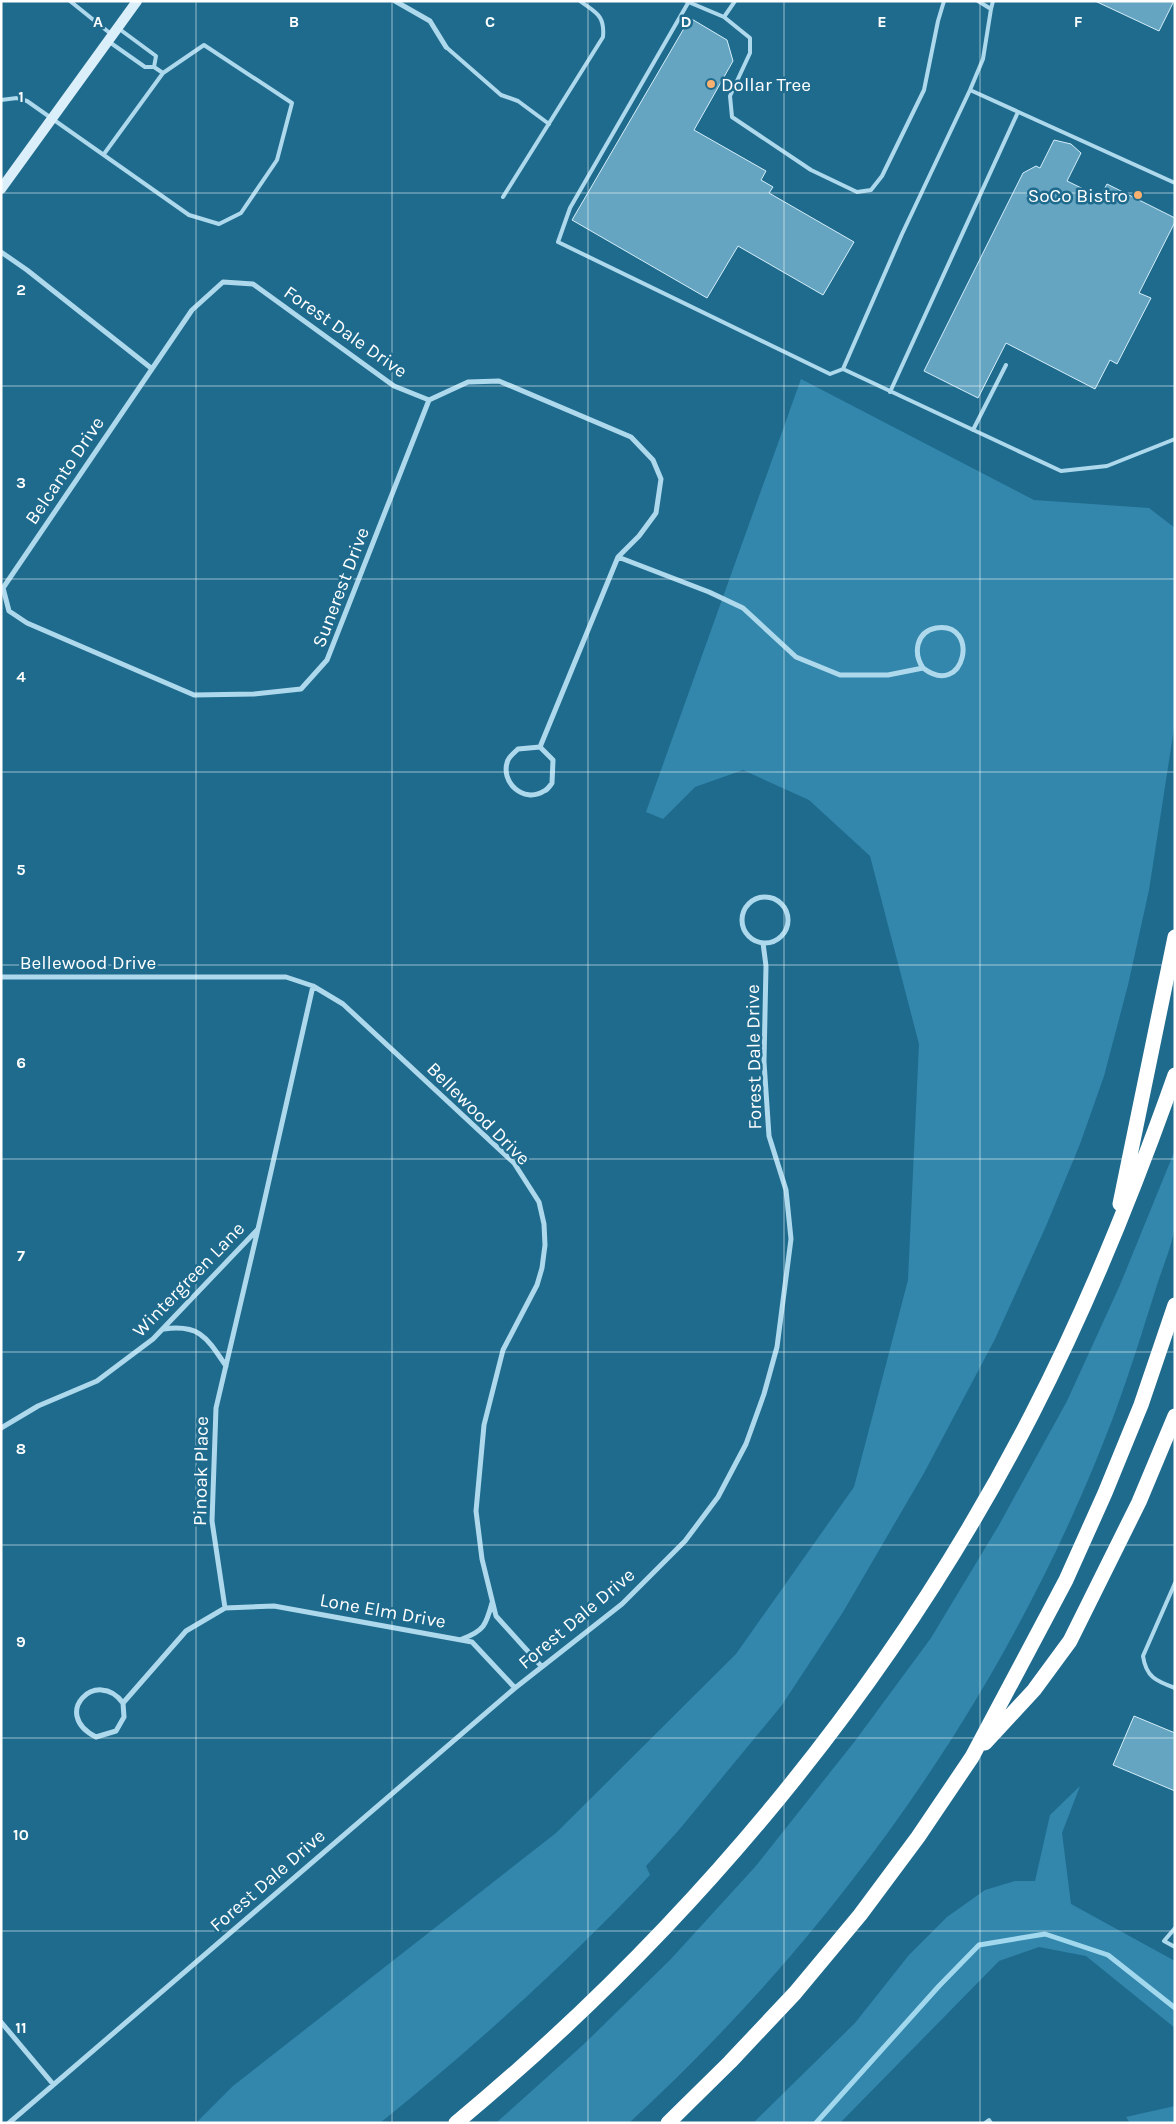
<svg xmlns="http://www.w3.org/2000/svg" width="1176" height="2124" viewBox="0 0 1176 2124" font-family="Karla,sans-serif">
  <rect width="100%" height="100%" fill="#1f6b8e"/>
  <!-- green -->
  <path fill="#3387ac" d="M801,379L1034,500L1149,508L1175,528V722L1149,890L1128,985L1104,1076L1080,1144L1046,1226L995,1339L924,1473L843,1612L782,1705L678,1831L646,1866L650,1875C566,1964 475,2046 380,2123H196L233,2086L556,1833L736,1654L854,1487L908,1280L919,1044L870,856L809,800L743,770L695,787L663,819L646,812Z
    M1175,1150C1175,1174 1176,1200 1175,1224C1173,1244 1163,1266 1157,1285C1143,1329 1130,1372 1114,1415C1012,1686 841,1928 629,2123H496L584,2044L670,1960L755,1867L855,1741L931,1638L999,1525L1067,1401L1120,1285Z
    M1080,1786L1062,1833L1071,1904L1175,1961V2028L1086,1956L1039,1947L999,1961L840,2123H753L855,2023L909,1955L947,1917L985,1890L1015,1881H1035L1050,1815Z
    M1175,2106V2123H1130L1126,2117Z"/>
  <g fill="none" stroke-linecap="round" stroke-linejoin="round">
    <!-- stream -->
    <path stroke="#a2d8ee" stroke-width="5" d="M816,2123L939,1986L979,1945L1045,1934L1108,1955L1175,2008"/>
  </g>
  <!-- building -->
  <path fill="#65a5c2" stroke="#d4eef9" d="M1095,1H1174L1159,31Z
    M690,18L727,40L733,61L694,130L766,171L761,180L773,187L769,193L854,242L823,295L738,246L707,298L572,220Z
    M1054,140L1071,144L1081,153L1067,181L1100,197L1107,184L1175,218V222L1139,293L1151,298L1117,364L1110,360L1095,389L1006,343L978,398L924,371L1023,173L1036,166L1040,168Z
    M1134,1716L1175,1733V1791L1113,1765Z"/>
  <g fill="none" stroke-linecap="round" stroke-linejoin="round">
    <!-- service -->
    <path stroke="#aed9ec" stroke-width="4" d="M70,1L111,34
      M686,1L724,17L735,1
      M978,1L991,9L993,1
      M688,3L570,208L558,242L830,374L843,369L902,234L970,90L983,59L991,9
      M724,17L750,38V53L730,96L732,117L811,170L857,192L871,190L882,176L924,90L938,21L944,1
      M118,28L156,56L154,67
      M108,41L145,67H154L163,73
      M446,47L501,95L518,101L549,124
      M970,90L1175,183
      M1,100L17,98L27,101L189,215L219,224L241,213L277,160L292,103L204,45L163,73L104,154
      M503,197L603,37C605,15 596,13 580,1
      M843,369L1061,471L1107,466L1175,439
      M890,392L1018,112
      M973,430L1006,365
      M1175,1583L1143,1656C1146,1677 1156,1681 1175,1688
      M1175,1928L1164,1941L1175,1947
      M985,2123L989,2120L991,2123"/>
    <!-- minor -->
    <path stroke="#aed9ec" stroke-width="5" d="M395,1L430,21L446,47
      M1,252L27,270L151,368
      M429,400L327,660L301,689L254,694L194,695L27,623L9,611L3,588L192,310L223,282L253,284L394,386L429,400L468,382L499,381L631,437L653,460L661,479L656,513L639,536L618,557L540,747
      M618,557L709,592L743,608L796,657L840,675H888L923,668C965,700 981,621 936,628C916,632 913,653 923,668
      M540,747L553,760L552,783C550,786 547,790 544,791C524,804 499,782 508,760C510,756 515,752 518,749Z
      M742 920a23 23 0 1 1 46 0a23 23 0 1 1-46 0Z
      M1,977H286L313,986L343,1004L514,1163L539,1202L544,1224L545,1245L542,1268L537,1285L503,1350L484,1425L476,1511L482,1559L496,1616L542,1667
      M164,1329C200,1324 207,1338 226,1366
      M1,1428L38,1406L97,1381L153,1339L258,1229L313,986
      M225,1608L212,1521L216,1408L258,1229
      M462,1639C484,1631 486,1625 492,1603
      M123,1703C97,1667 50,1714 96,1737L116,1731L124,1717L123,1703L186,1631L225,1608L274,1606L472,1642L515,1688
      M1,2022L53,2084
      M9,2123L515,1688L622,1604L685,1541L718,1497L746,1444L764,1394L777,1347L791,1239L786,1190L769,1136L764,1062L766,966L763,943"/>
    <!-- secondary -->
    <path stroke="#daeff9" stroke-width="10" d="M1,189L137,1"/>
    <!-- motorway -->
    <path stroke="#fff" stroke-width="15" d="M1120,1204L1175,937
      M985,1743L1034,1690L1070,1641L1139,1502L1175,1416
      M456,2123C691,1928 892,1687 1032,1414C1088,1305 1134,1191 1175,1075
      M668,2123L730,2062L795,1993L860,1915L918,1837L972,1757L1066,1580L1105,1493L1141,1405L1175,1305"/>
  </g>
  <!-- grid -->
  <path fill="none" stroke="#fff" stroke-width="1" stroke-opacity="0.55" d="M196,1V2123M392,1V2123M588,1V2123M784,1V2123M980,1V2123M1,193H1175M1,386H1175M1,579H1175M1,772H1175M1,965H1175M1,1159H1175M1,1352H1175M1,1545H1175M1,1738H1175M1,1931H1175"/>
  <!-- markers -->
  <g fill="#fab06e" stroke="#1f6b8e" stroke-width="2">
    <circle cx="711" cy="84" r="5"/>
    <circle cx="1138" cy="195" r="5"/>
  </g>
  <g text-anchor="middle" stroke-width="5" stroke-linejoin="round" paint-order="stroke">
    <!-- poi labels -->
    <g font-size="19" fill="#fff" stroke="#1f6b8e" text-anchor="start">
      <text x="721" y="91">Dollar Tree</text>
      <text x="1128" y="202" text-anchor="end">SoCo Bistro</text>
    </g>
    <!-- street labels -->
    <g font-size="19" fill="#fff" stroke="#1f6b8e">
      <text transform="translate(346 331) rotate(35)" y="7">Forest Dale Drive</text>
      <text transform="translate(64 470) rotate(-56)" y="7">Belcanto Drive</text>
      <text transform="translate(340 587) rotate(-69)" y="7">Sunerest Drive</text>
      <text x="88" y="969">Bellewood Drive</text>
      <text transform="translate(753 1057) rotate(-91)" y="7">Forest Dale Drive</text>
      <text transform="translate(479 1113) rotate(45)" y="7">Bellewood Drive</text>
      <text transform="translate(188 1279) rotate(-46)" y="7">Wintergreen Lane</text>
      <text transform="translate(200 1471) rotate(-89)" y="7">Pinoak Place</text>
      <text transform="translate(383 1610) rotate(10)" y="7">Lone Elm Drive</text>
      <text transform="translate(576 1618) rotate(-40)" y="7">Forest Dale Drive</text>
      <text transform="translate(267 1880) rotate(-41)" y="7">Forest Dale Drive</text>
    </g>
  </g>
  <g font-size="16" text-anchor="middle" font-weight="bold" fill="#fff" stroke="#1f6b8e" stroke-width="5" stroke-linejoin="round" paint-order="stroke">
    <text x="98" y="27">A</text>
    <text x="294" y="27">B</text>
    <text x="490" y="27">C</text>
    <text x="686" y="27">D</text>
    <text x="882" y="27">E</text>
    <text x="1078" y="27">F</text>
    <text x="21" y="102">1</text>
    <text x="21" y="295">2</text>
    <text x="21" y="488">3</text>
    <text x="21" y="682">4</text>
    <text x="21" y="875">5</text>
    <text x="21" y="1068">6</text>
    <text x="21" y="1261">7</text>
    <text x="21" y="1454">8</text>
    <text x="21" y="1647">9</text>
    <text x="21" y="1840">10</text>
    <text x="21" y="2033">11</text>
  </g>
  <!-- border -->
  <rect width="1176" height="2124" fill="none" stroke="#ffffff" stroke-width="5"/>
</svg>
